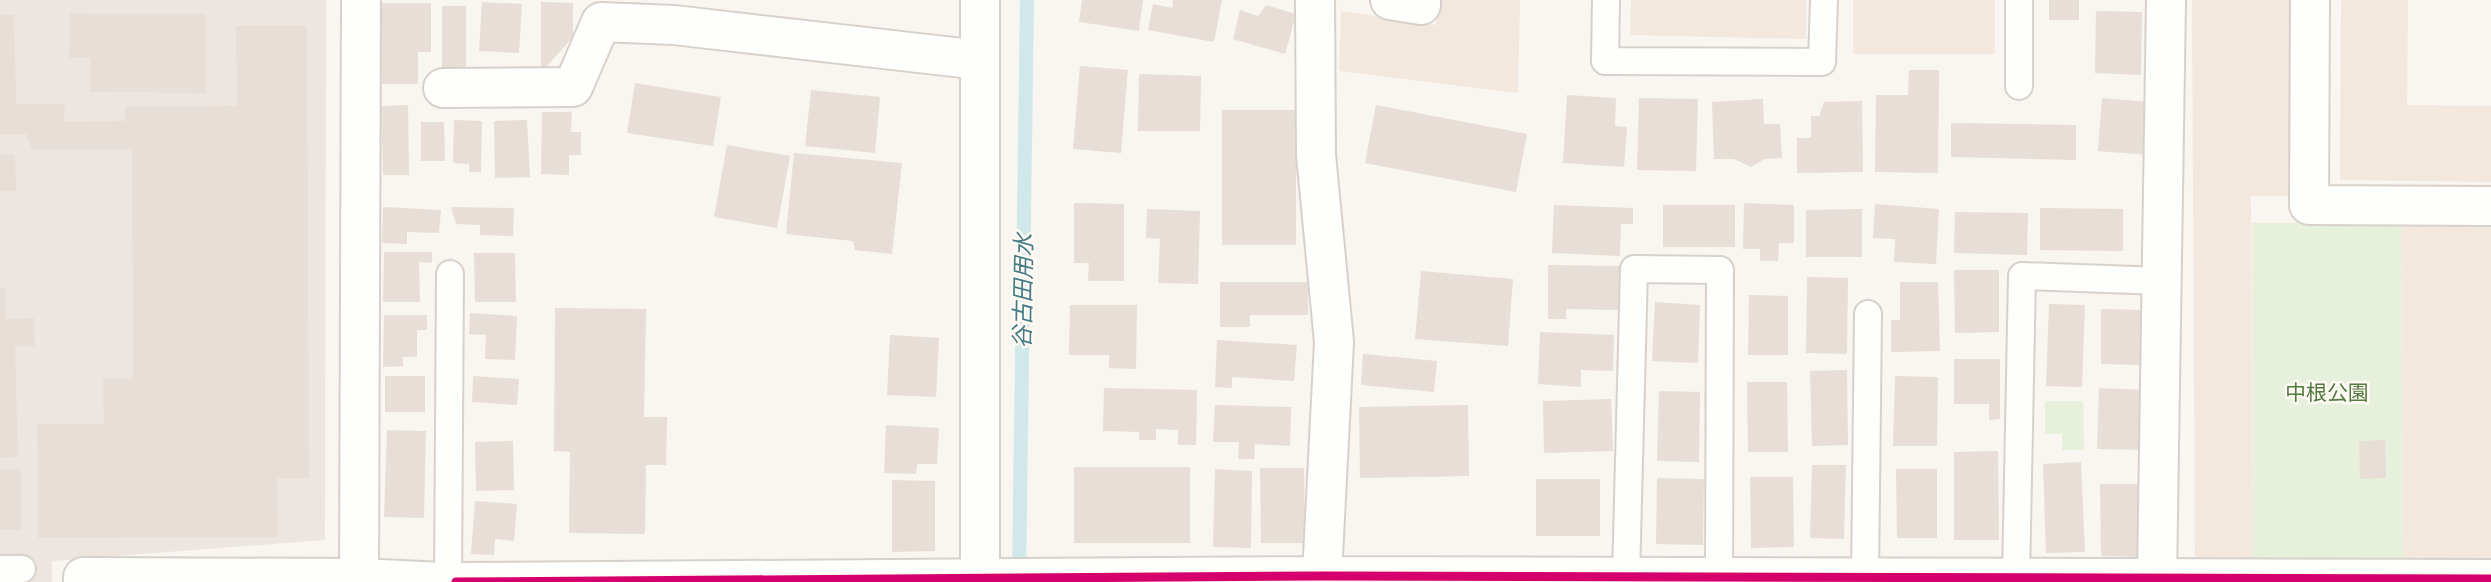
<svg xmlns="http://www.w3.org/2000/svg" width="2491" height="582" viewBox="0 0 2491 582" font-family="Rubik,'Noto Sans JP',sans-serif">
  <rect width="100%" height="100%" fill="#f9f5f0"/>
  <!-- residential -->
  <path fill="#f2e8de" d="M1438,0H1520L1518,93L1339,71L1341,11L1436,25Z
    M1631,0H1806V39L1630,35Z
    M1853,0H1995V54H1853Z
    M2192,0H2294L2295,196H2251L2253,563H2195Z
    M2341,0H2408L2407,105L2491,106V182L2340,180Z
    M2401,223H2491V563H2403Z"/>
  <!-- industrial -->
  <path fill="#ede5e0" d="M0,0H326L325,540L52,561V582H0Z"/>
  <!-- green -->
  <path fill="#e7f0db" d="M2252,223H2401L2403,563H2253Z
    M2045,401H2083L2084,450H2062V434H2045Z"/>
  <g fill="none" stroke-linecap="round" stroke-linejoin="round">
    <!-- stream -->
    <path stroke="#d0e8ea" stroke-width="14" d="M1019,576L1027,0"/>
  </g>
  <!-- building -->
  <path fill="#e6ded7" d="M1082,0H1143L1139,31L1079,22Z
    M1173,0H1222L1214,42L1148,30L1153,4L1172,8Z
    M2049,0H2079V20H2049Z
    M482,2L522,4L519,53L479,51Z
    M541,2L573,3V37L541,73Z
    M381,3H431V52H418V84H382Z
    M1266,5L1296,14L1285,54L1233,39L1240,10L1258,16Z
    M442,6H466V67H442Z
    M2096,11L2142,12L2141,75L2095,73Z
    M70,13L206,14V93L90,92V58H69Z
    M0,15H14L16,104H65L64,122L125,121V107L237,106L236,26H307L309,478H277L278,537L38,538L37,424H104L103,379H133L132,149H32L26,134H0Z
    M1080,66L1128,70L1121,153L1073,149Z
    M1909,70H1939L1938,173L1875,172L1876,95H1908Z
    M1139,74L1201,76L1200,131H1138Z
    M635,83L721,97L713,146L627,133Z
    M811,90L880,97L875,153L805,146Z
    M1567,95L1616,98L1615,126L1627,127L1624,167L1563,163Z
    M1639,98L1698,99L1696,171L1637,170Z
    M2102,98L2150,102L2147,155L2098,151Z
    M1763,99L1764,124H1780L1782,158L1764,159L1751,167L1734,159H1714L1712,102Z
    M1862,101L1863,172L1797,173V138H1811V116H1819L1824,102Z
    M408,105L409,175H383L381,106Z
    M1376,105L1527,134L1516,192L1365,163Z
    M1222,110H1296V245H1222Z
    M542,112H572L571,132H581V155H569V175L541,174Z
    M454,120L482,121L481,172H469V164L453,163Z
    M527,120L530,177L495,178L494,121Z
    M421,122H444L445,161H421Z
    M1951,123L2076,125V160L1951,157Z
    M727,145L790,156L777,228L714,217Z
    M794,153L902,163L892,254L855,250L853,241L786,234Z
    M0,155H15L16,191H0Z
    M1074,203L1124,204V281H1088L1089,263H1074Z
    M1744,203L1794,205V243H1779L1778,261H1760V249H1743Z
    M1875,204L1939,209L1936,264L1894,262L1895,239L1873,238Z
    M1554,205L1633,208V224H1621L1620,256L1552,253Z
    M1663,205H1735V247H1663Z
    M383,207L441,210L439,233L407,232V244L382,243Z
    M451,207L514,208L513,236L480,235V225L456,224Z
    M2040,208L2123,209V251L2040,250Z
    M1147,209L1200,211L1198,284L1158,283L1160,239L1146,238Z
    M1862,209V257H1806V210Z
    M1955,212L2028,213L2027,255L1954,253Z
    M384,252H432V263L419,262L420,302H383Z
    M474,253H515L516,302H475Z
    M1548,265L1619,266V310L1566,309V319H1548Z
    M1954,270H1999V332L1955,333Z
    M1421,271L1513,279L1508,346L1415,339Z
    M1807,277L1848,278L1847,354L1806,353Z
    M1220,282H1308V315H1250V327H1220Z
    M1900,282H1938L1940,351L1891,352V320H1900Z
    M0,288H5L6,319L34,318L35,346L15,347L18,457L0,458Z
    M1749,295L1788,296V355H1748Z
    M1655,302L1700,305L1698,363L1652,361Z
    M2049,304L2085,305L2082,387L2046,386Z
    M1070,305H1137L1136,369L1109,368V355H1069Z
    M555,308L646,309L644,417H667L666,465H646L645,534L569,533L570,452L554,451Z
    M2101,309L2145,310V365L2101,364Z
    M470,313L517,316L515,360L485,359L486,335L469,334Z
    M384,315H427V330H417V357H403V366L383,367Z
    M1540,332L1614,335L1613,371L1581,370V387L1538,384Z
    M890,335L939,338L936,397L887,395Z
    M1217,340L1297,345L1294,381L1232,377V388L1215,387Z
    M1363,354L1437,361L1434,392L1361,385Z
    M1954,359H2000V419L1989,420V404H1954Z
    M1847,370L1848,445L1812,446L1810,371Z
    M385,376H425V412H385Z
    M473,376L519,379L517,405L472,402Z
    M1895,376L1938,377L1937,446H1893Z
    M1747,382H1787L1788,452H1748Z
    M1104,388L1197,390L1196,445H1178V430L1156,429V440H1139V432L1103,431Z
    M2099,388L2143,390L2141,450L2097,449Z
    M1659,391L1700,392L1699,462L1657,461Z
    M1611,399L1613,451L1544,453L1543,401Z
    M1215,405L1291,407L1290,446L1255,444L1254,459H1238L1239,442H1213Z
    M1468,405L1469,476L1360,478L1359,407Z
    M886,425L939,428L937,464H917L916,474L884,473Z
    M387,430L426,431L424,518L384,517Z
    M2385,440L2386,478L2360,479L2359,441Z
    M513,441L514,490L476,491L475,442Z
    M1998,451L1999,540H1954V452Z
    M2081,462L2085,552L2046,553L2043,464Z
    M1812,465H1846L1844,539L1810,538Z
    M1074,467H1190V543H1074Z
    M1260,468H1304L1305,543H1261Z
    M0,469H21V530H0Z
    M1215,469L1252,471L1251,548L1213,547Z
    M1896,469H1937V538H1897Z
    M1750,477H1793L1794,547L1751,548Z
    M1657,478L1704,479L1703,545L1656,544Z
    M1536,479H1600V536H1536Z
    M892,480L935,481V551L892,552Z
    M2100,484H2140L2141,557L2101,556Z
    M475,501L517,504L514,541L495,539L494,555L471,554Z"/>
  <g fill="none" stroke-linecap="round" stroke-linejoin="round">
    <defs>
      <path id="service" d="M1606,0L1605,61L1822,62L1824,0
        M2019,86V0
        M0,569H22
        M1626,577L1634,269L1720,270L1719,577
        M1865,578L1868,314
        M2016,578L2022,276L2162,281
        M448,582L450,274"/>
      <path id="minor" d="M1315,0L1316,155L1334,342L1322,576
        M1390,0L1421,5V0
        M2310,0L2309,205L2491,206
        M443,88L573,87L601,22L674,25L980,60
        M359,578L361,0
        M2157,578L2166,0
        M83,582V577L359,578L443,582
        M456,582L1322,576L2491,579"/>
      <path id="tertiary" d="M980,582V0"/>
    </defs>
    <!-- service casing -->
    <use href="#service" stroke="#d7d1cb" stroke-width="30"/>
    <!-- minor casing -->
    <use href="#minor" stroke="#d7d1cb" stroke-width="42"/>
    <!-- tertiary casing -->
    <use href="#tertiary" stroke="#d7d1cb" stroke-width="42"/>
    <!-- service -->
    <use href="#service" stroke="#fefefd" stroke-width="26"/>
    <!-- minor -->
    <use href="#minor" stroke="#fefefd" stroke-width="38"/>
    <!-- tertiary -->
    <use href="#tertiary" stroke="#fefefd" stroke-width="38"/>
    <defs>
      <path id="cycleway" d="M456,582L1322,576L2491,579"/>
    </defs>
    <!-- cycleway casing -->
    <use href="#cycleway" stroke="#fffaf3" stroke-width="13"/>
    <!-- cycleway -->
    <use href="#cycleway" stroke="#d6006c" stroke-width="9"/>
  </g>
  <g text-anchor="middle" stroke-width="5" stroke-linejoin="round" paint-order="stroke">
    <!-- park labels -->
    <g font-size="21" fill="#537a41" stroke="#fffaf3">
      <text x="2327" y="400">中根公園</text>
    </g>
    <!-- water labels -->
    <g font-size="23" font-style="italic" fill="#437c86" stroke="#fffaf3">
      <text transform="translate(1023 291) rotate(-89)" y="8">谷古田用水</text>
    </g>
  </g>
</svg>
